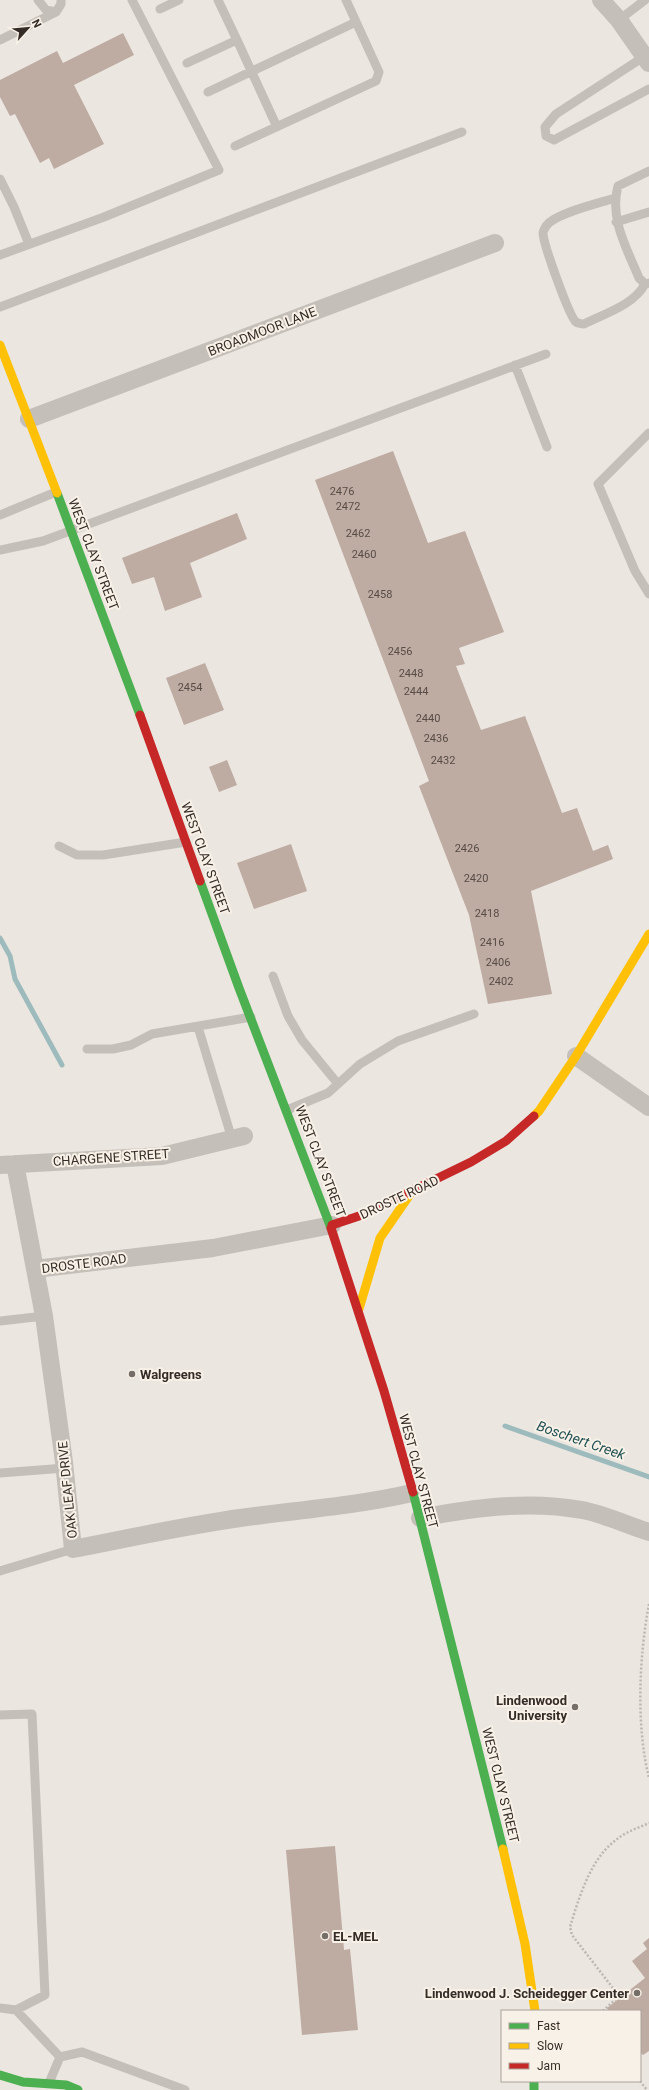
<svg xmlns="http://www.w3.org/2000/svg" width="649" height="2090" viewBox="0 0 649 2090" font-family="Roboto,sans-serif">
  <rect width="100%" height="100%" fill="#ebe6e0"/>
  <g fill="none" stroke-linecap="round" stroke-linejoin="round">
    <!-- stream -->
    <path stroke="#9dbbbc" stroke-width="5" d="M0,938L10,956L15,979L62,1065
      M505,1426L649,1477"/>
  </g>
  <!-- building -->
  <path fill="#beaba2" d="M123,33L134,55L74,85L104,144L54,169L49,158L40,163L15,114L10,116L0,97V80L57,51L63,63Z
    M393,451L428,543L465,531L504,632L459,648L465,664L456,666L481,730L525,716L562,813L577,808L593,851L608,845L613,859L531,891L552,994L488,1004L469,915L419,786L429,781L315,480Z
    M237,513L247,539L190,563L202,597L165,611L154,577L132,584L122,558Z
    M205,663L224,710L184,725L166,678Z
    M227,760L237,785L219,792L209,767Z
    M291,844L307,891L254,909L237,863Z
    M335,1846L344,1950L350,1949L358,2030L302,2035L286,1850Z
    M649,1938V2051L643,2055L640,2052V2011H609L607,2008L645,1978L632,1961L647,1949L643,1943Z"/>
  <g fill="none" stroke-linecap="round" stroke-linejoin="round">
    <!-- path -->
    <path stroke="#bdb7b2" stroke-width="2.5" stroke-dasharray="2 2" stroke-linecap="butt" d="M649,1604C639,1657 636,1726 649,1778
      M603,2011L619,1996L572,1935L570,1927C579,1898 590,1859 616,1840C625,1832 638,1828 649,1823
      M640,2081L647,2090"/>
    <!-- lane -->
    <path stroke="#c5bfb9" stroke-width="9" d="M38,0L46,10L56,12
      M160,9L179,0
      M619,20L645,0
      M0,40L56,12L61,4V0
      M237,40L277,127
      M645,56L556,114L545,127L546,136L554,140L649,89
      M187,63L237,40L218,0
      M208,92L356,22
      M235,146L376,81L379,72L346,0
      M649,171L618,186C609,218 627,249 639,278L645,284L649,283
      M0,179L14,207L29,244
      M615,198C600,203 556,213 547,225C546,226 543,231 543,233C543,243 569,316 576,322C577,323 582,324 584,324C604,314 634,305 645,284
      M616,222L649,212
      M0,255L104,217L219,170L132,0
      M0,307L462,132
      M515,365L547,447
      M649,433L598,484L635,571L649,594
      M0,515L56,492
      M0,550L43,541L546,354
      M59,846L77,855H103L186,842
      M273,976L288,1016L302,1040L338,1084
      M198,1027L232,1139
      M87,1049H113L131,1045L152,1034L251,1017
      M287,1110L328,1093L360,1064L398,1041L474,1014
      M0,1321L44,1316
      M0,1473L65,1468
      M0,1571L73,1549
      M0,1715L32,1714L45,1995L16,2010
      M0,2008L16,2010L60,2057
      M60,2057L82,2052L185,2090
      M49,2083L60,2057"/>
    <!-- street -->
    <path stroke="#c5bfb9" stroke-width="18" d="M601,0L619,20L649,63
      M29,419L495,243
      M576,1056L649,1107
      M15,1164L44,1316L64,1462L73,1549C129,1538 184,1526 240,1518C298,1510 355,1506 412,1493
      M0,1165L162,1156L244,1136
      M35,1269L213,1248L332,1225
      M420,1518C472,1508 528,1500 582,1510C604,1514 627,1525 649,1532"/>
    <!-- fast -->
    <path stroke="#4caf50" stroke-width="9" d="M57,493L140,715
      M200,881L239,988L331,1228
      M413,1492L503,1849
      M0,2075L23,2082L66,2085L78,2090
      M534,2081V2090"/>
    <!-- slow -->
    <path stroke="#ffc107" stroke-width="9" d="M0,345L57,493
      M534,1116L539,1111L576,1056L649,934
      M359,1309L380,1238L411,1193
      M503,1849L525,1944L535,2011"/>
    <!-- jam -->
    <path stroke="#c62828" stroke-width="9" d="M140,715L200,881
      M332,1225L362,1215L471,1162L506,1141L534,1116
      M331,1228L384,1391L413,1492"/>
  </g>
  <!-- markers -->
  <g fill="#756d68" stroke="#f8f1e7" stroke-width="1.5">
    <circle cx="132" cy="1374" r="4"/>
    <circle cx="575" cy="1707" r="4"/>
    <circle cx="325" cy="1936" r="4"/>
    <circle cx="637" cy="1993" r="4"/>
  </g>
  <g text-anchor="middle" stroke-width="4" stroke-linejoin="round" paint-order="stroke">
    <!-- number labels -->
    <g font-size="11" fill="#574c46">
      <text x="342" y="495">2476</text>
      <text x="348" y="510">2472</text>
      <text x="358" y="537">2462</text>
      <text x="364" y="558">2460</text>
      <text x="380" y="598">2458</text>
      <text x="400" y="655">2456</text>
      <text x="411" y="677">2448</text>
      <text x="190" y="691">2454</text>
      <text x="416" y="695">2444</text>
      <text x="428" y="722">2440</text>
      <text x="436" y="742">2436</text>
      <text x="443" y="764">2432</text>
      <text x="467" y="852">2426</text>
      <text x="476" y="882">2420</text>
      <text x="487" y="917">2418</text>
      <text x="492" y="946">2416</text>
      <text x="498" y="966">2406</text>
      <text x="501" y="985">2402</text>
    </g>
    <!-- street labels -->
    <g font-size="13" fill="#352c28" stroke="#f8f1e7">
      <text transform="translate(262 331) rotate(-21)" y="5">BROADMOOR LANE</text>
      <text transform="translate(94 554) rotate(69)" y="5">WEST CLAY STREET</text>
      <text transform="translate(206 858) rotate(70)" y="5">WEST CLAY STREET</text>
      <text transform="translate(111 1157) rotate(-4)" y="5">CHARGENE STREET</text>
      <text transform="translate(321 1161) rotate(69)" y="5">WEST CLAY STREET</text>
      <text transform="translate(399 1197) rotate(-25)" y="5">DROSTE ROAD</text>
      <text transform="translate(84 1263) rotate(-7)" y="5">DROSTE ROAD</text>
      <text transform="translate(419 1471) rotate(75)" y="5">WEST CLAY STREET</text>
      <text transform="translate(67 1490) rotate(-96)" y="5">OAK LEAF DRIVE</text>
      <text transform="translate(501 1785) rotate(76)" y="5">WEST CLAY STREET</text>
    </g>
    <!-- poi labels -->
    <g font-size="13" font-weight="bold" fill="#352c28" stroke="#f8f1e7" text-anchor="start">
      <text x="140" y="1379">Walgreens</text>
      <text x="567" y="1705" text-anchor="end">Lindenwood<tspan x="567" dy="15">University</tspan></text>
      <text x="333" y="1941">EL-MEL</text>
      <text x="629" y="1998" text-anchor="end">Lindenwood J. Scheidegger Center</text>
    </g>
    <!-- water labels -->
    <g font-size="14" font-style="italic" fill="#1f5054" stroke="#f8f1e7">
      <text transform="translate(581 1440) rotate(19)" y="5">Boschert Creek</text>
    </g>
  </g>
  <!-- legend -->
  <rect x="501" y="2010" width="140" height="72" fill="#f8f1e7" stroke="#aaa29b"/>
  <rect x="509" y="2023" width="20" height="6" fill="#4caf50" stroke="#aaa29b"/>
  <text x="537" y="2030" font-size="12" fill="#352c28">Fast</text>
  <rect x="509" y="2043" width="20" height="6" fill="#ffc107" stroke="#aaa29b"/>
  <text x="537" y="2050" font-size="12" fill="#352c28">Slow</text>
  <rect x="509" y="2063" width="20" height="6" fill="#c62828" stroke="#aaa29b"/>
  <text x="537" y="2070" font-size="12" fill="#352c28">Jam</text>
  <!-- north arrow -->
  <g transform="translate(28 28) rotate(63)" stroke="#f8f1e7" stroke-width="3" paint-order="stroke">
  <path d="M0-3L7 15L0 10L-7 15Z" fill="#352c28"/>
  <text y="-6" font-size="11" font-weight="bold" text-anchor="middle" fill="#352c28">N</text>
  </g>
</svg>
